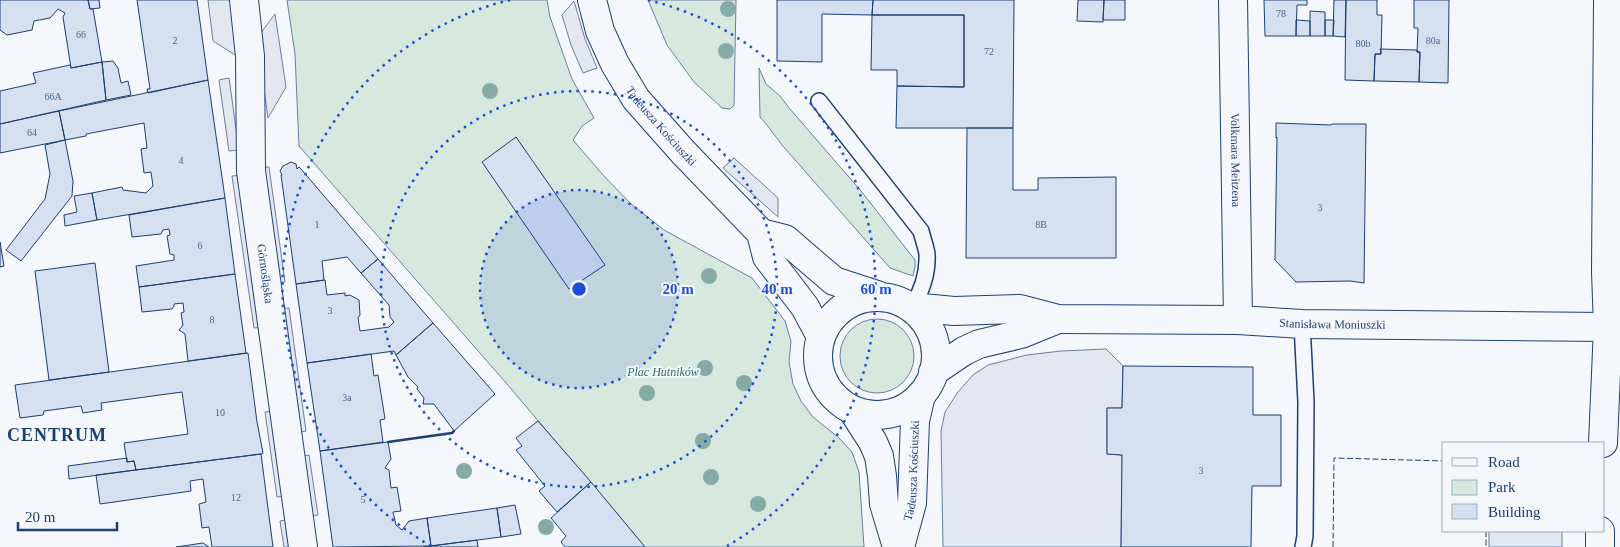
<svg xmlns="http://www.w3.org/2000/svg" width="1620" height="547" viewBox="0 0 1620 547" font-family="'Times New Roman',serif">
  <rect width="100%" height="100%" fill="#f4f7fb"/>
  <!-- green -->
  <path fill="#d7e8df" stroke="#687fa3" d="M287,0H547L550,17L572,79L594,118L582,126L573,140L603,175L631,204L664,230L752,278L785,321L791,341L789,362L793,384L801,401L813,417L839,438L852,452L859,472L864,547H645L507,384L299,146L295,54Z
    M648,0H736L734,105L730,109L722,108L694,82L667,45Z
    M759,68L766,84L780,96L790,109L861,191L915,260V267L913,276L890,268L782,145L767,125L760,117Z
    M840 356a37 37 0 1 1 74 0a37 37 0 1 1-74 0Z"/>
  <!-- parking -->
  <path fill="#e3e8f0" stroke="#687fa3" d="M208,0H232L240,58L213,41Z
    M574,1L585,39L597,68L583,73L571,45L562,15Z
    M275,14L286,87L268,118L257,38Z
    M229,78L239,150L229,151L219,80Z
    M734,158L778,198V217L723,168Z
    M260,167H269L285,282L275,283Z
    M243,175L264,327L254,328L232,176Z
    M289,308L306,431L296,433L279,309Z
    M1106,349L1123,366L1122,408H1107V454L1122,455L1121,547H943L941,431L945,412L958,392L973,375L988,365L1027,355L1061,351Z
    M276,411L287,496L277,497L265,412Z
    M309,455L318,515L307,516L299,457Z
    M290,519L294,547H284L280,521Z
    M1489,531H1562V547H1489Z"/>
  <!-- building -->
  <path fill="#d5e0f0" stroke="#1d3f73" d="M0,0H88L90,9H93L102,62L71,68L63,17L65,13L58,9L50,18L34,21L32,30L7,35L0,30Z
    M88,0H99L100,8L90,9Z
    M137,0H197L208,80L148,93L147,89H150Z
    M777,0H873L872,15L822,14V62L777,61Z
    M873,0H1014L1013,128H896L897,86L964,87V15H872Z
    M1078,0H1104L1103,22L1077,21Z
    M1104,0H1125V20H1103Z
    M1264,0H1307V5H1297L1296,36H1265Z
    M1334,0H1346L1345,37L1333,36Z
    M1346,0H1377V15H1382L1381,54H1375L1374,81L1345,80Z
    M1414,0H1449L1448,83L1419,82L1420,52H1417L1418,28H1414Z
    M1310,11L1325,12V36H1310Z
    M872,15H964V87L897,86V70H871Z
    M1296,20L1310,21V36H1296Z
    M1325,20H1334L1333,36H1325Z
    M1380,49L1417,50V52H1420L1419,82L1374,81L1375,54H1381Z
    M113,61L118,68L121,83L128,81L131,95L106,100L102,62Z
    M102,62L106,100L0,124V91L36,83L33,73L70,65L71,68Z
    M208,80L225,198L97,220L92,193L122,187L123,190L146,193L153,186L151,172L144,173L141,149L147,148L144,123L86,134V136L65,140L59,111Z
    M59,111L65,140L0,153V124Z
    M1276,123L1331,125L1332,124H1366L1364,283L1350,281L1296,282L1275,260L1277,137L1276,138Z
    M967,128H1013V190H1038V178L1116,177V258H966Z
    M516,137L605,265L569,289L482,162Z
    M65,140L73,181L72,196L21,261L6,250L45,199L50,174L45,145Z
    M291,162L296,164L297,169L299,167L301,169L378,259L361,273L347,257L322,261L324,280L296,284L281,175H282L280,171L283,166Z
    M92,193L97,220L65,226L64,215L77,212L74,196Z
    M225,198L235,274L139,287L136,266L174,260V255L170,254L167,236L170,235L169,229L163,230L161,234L132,237L129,215Z
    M0,242L4,266L0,267Z
    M378,259L433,323L396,355L394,351L307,363L296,284L325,280L327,295L345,293V296L350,295L359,300L360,315L358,318L360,331L389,327L394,322L390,317L389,305L361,273Z
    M95,263L109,372L49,380L35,271Z
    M235,274L246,353L188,361L185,334L179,330L183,325L181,313L184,312L183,303L174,304V306L172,309L142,312L139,287Z
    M433,323L495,394L454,431L434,404H423L424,398L417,389L418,387L408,377L396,355Z
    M248,353L257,422L263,453L261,454L136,470L134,461L127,462L124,443L188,434L182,392L101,403L102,410L83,413L81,406L44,411L43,415L20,418L15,385Z
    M371,354L374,376L378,375L385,419L380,420L383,442L320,451L307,363Z
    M1123,366L1253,367V415H1281V486H1252L1251,547H1121L1122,455L1107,454V408H1122Z
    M538,421L591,482L557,512L539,491L545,486L516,450L522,446L516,438Z
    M388,442L391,459L385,468L389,470L391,488L397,487L401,511L393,512L396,525L402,530L409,521L427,518L431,546L333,547L320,451Z
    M261,454L273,547H212L209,527L202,528L199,504L206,502L203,479L190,481L191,491L100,504L96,475Z
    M127,458V462L134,461L136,470L69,479L68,466Z
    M591,482L645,547H565L561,542L566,536L551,518Z
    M515,505L521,534L501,537L497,508Z
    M497,508L501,537L431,546L427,518Z
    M477,540L478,547H423L469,541Z
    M203,543L209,547H176Z"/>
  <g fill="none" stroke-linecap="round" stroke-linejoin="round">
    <defs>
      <path id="lane" d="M819,101L921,231C923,239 926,247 927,254C928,274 922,291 912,307
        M1302,324L1306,402L1305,536L1303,547"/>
      <g id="street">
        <path id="s1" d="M244,0L250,56L251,171L303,547"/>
        <path id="s2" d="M592,0L600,31L615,64L636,99L683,152L761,233L767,257L805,307L820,335"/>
        <path id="s3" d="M1233,0L1238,320"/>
        <path d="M761,233L785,239L834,281L877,295"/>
        <circle cx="877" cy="356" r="59"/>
        <path id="s4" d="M912,307L954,311L1020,309L1058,319L1238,320L1302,324L1608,327"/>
        <path d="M933,372L964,351L979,344L1021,334L1058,319"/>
        <path d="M853,411L873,442L879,456L882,476L884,504L897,547"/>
        <path d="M1603,443L1608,327L1606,272L1608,0"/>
        <path id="s5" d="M900,547L912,503L915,421L921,395"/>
        <path d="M1600,547V531"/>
      </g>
    </defs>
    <!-- lane casing -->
    <use href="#lane" stroke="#1d3f73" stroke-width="18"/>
    <!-- street casing -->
    <use href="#street" stroke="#1d3f73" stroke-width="30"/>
    <!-- lane -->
    <use href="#lane" stroke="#f4f7fb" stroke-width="15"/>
    <!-- street -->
    <use href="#street" stroke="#f4f7fb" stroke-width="28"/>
    <!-- fence -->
    <path stroke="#1d3f73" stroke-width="1" stroke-dasharray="6 2.5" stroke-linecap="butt" d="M1486,531V547
      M1333,547L1334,458L1444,461"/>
    <!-- wall -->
    <path stroke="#1d3f73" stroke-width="2.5" d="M388,442L452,433L454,431"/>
  </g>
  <!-- trees -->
  <g fill="#86aba6">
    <circle cx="728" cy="9" r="8"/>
    <circle cx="726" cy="51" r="8"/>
    <circle cx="490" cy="91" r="8"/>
    <circle cx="709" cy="276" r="8"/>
    <circle cx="705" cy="368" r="8"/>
    <circle cx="744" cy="383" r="8"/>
    <circle cx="647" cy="393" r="8"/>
    <circle cx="703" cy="441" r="8"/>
    <circle cx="464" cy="471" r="8"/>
    <circle cx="711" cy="477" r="8"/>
    <circle cx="758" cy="504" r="8"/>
    <circle cx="546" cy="527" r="8"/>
  </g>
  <!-- distance rings -->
  <circle cx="579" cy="289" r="99" fill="#1d4ed8" fill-opacity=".12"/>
  <g fill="none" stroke="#1d4ed8" stroke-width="2.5" stroke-dasharray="2.5 5">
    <circle cx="579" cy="289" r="99"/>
    <circle cx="579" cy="289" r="198"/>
    <path d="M431 546A297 297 0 0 1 510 0M648 0A297 297 0 0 1 727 546"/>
  </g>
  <g text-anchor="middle" stroke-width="4" stroke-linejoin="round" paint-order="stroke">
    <!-- number labels -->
    <g font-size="10" fill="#4b6792">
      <text x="1281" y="17">78</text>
      <text x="81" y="38">66</text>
      <text x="175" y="44">2</text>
      <text x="1433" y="44">80a</text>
      <text x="1363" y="47">80b</text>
      <text x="989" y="55">72</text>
      <text x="53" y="100">66A</text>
      <text x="32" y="136">64</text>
      <text x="181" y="164">4</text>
      <text x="1320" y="211">3</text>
      <text x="317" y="228">1</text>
      <text x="1041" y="228">8B</text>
      <text x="200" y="249">6</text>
      <text x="330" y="314">3</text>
      <text x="212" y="323">8</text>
      <text x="347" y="401">3a</text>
      <text x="220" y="416">10</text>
      <text x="1201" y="474">3</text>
      <text x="236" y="501">12</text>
      <text x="363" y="503">5</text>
    </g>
    <!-- street labels -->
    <g font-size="12" fill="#1d3f73" stroke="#f4f7fb">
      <text dy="4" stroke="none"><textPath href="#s2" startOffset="146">Tadeusza Kościuszki</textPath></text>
      <text dy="4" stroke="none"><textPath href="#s3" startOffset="160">Volkmara Meitzena</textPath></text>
      <text dy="4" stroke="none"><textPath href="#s1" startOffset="275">Górnośląska</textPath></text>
      <text dy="4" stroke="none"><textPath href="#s4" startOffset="422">Stanisława Moniuszki</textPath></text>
      <text dy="4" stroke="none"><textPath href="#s5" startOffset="78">Tadeusza Kościuszki</textPath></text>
    </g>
    <!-- park labels -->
    <g font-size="12" font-style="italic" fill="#2c6c60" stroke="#f4f7fb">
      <text x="663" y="376">Plac Hutników</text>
    </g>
    <!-- district labels -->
    <g font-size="18" font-weight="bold" letter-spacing="1" fill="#1d3f73" stroke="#f4f7fb">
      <text x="57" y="441">CENTRUM</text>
    </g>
  </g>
  <circle cx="579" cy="289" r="8" fill="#1d4ed8" stroke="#f4f7fb" stroke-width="2.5"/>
  <g font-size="15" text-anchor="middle" font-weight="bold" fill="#1d4ed8" stroke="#f4f7fb" stroke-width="4" stroke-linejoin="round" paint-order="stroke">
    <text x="678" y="294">20 m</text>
    <text x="777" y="294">40 m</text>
    <text x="876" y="294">60 m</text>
  </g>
  <!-- legend -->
  <rect x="1442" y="442" width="162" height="90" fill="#f4f7fb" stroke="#9eadc5"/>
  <rect x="1452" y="458" width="25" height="8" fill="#f4f7fb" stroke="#9eadc5"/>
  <text x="1488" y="467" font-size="15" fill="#1d3f73">Road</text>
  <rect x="1452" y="480" width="25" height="15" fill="#d7e8df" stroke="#9eadc5"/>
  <text x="1488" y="492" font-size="15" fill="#1d3f73">Park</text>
  <rect x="1452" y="504" width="25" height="15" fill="#d5e0f0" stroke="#9eadc5"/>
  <text x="1488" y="517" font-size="15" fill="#1d3f73">Building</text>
  <!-- scale -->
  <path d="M18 522v8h99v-8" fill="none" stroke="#1d3f73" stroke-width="2.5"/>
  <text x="25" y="522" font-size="15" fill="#1d3f73" stroke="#f4f7fb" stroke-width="4" paint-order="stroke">20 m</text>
</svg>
